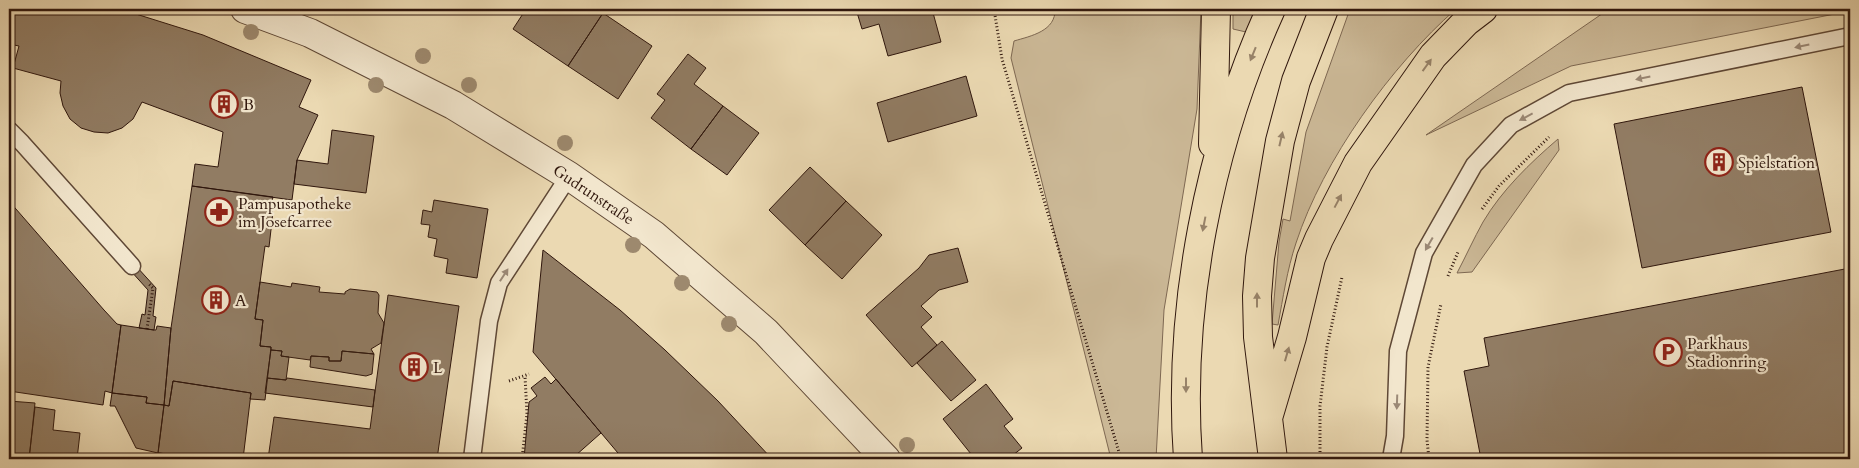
<svg xmlns="http://www.w3.org/2000/svg" width="1859" height="468" viewBox="0 0 1859 468" font-family="Cardo,serif">
  <rect width="100%" height="100%" fill="#ebd9b2"/>
  <filter id="stains"><feTurbulence type="fractalNoise" baseFrequency=".004" numOctaves="4"/><feColorMatrix values="0 0 0 0 .2 0 0 0 0 .09 0 0 0 0 .02 0 0 0 .5 -.17"/></filter>
  <radialGradient id="worn" r=".72"><stop offset=".6" stop-color="#630" stop-opacity="0"/><stop offset="1" stop-color="#630" stop-opacity=".3"/></radialGradient>
  <!-- green -->
  <path fill="#cbb896" stroke="#7e6852" d="M1055,9H1201L1197,109L1164,310L1156,459H1111L1011,58L1014,41C1031,36 1056,31 1055,9Z
    M1233,9H1256L1246,32L1233,29Z
    M1350,9H1456C1391,66 1323,160 1296,243C1287,270 1283,298 1278,325L1272,324L1279,242L1283,219L1290,221L1306,132Z
    M1609,9H1850V11L1571,66L1426,135Z
    M1558,139L1559,150L1472,272L1457,273C1466,256 1474,238 1483,222C1502,190 1530,163 1558,139Z"/>
  <!-- building -->
  <path fill="#917c63" stroke="#30170d" d="M9,9H120L203,35L311,80L299,107L318,115L297,160L292,200L192,186L195,164L218,167L223,132L142,102L133,119L122,128L108,133L94,132L81,128L70,119L63,106L60,93L61,81L13,68L19,46L9,44Z
    M526,9H596L603,13L568,66L513,29Z
    M856,9H932L941,42L888,56L879,24L862,29Z
    M603,13L652,46L618,99L568,66Z
    M688,54L706,68L694,84L723,106L691,149L651,118L665,100L657,94Z
    M966,76L977,116L888,142L877,103Z
    M1802,87L1831,232L1642,268L1614,124Z
    M723,106L759,133L727,175L691,149Z
    M332,130L374,136L366,193L294,184L297,160L328,164Z
    M810,167L846,201L805,245L769,210Z
    M192,186L273,197L270,210L273,212L269,247L265,246L255,319L263,320L260,346L271,347L265,400L250,399L251,393L173,381L169,406L164,405L171,328Z
    M434,200L488,209L477,278L446,273L448,259L434,256L437,239L428,237L430,225L421,224L423,210L432,212Z
    M9,201L104,310L117,324L121,325L112,393L105,391L103,405L9,391Z
    M846,201L882,235L842,279L805,245Z
    M958,248L968,282L939,290L921,306L932,317L921,327L937,345L912,367L866,315L919,268L929,255Z
    M543,250L620,310L665,350L718,401L772,459H623L533,352Z
    M136,266L156,288L153,316L156,317L154,330L139,328L142,314L145,315L148,290L130,270Z
    M1850,268V459H1481L1464,371L1489,366L1484,338Z
    M260,282L291,287L292,283L320,287L319,292L345,294V292L350,289L377,292L379,295L378,313L384,323L381,343L371,349L374,354L342,351L341,361H329V357L311,356L310,360L281,356L282,351L271,350V347L260,346L263,320L255,319Z
    M388,295L459,306L437,459H268L274,417L370,429Z
    M121,325L154,330H156L157,326L171,328L164,405L146,403L147,397L112,393Z
    M942,341L976,380L951,401L917,363Z
    M271,350L282,351L281,356L289,357L286,380L267,378Z
    M342,351L374,354L372,374L366,376L310,367L311,356L329,357V361H341Z
    M545,377L551,384L556,379L601,433L575,456L578,459H524L529,402L537,396L531,388Z
    M267,378L286,380L287,378L375,390L373,407L265,393Z
    M173,381L251,393L243,459H218L158,453L164,405L169,406Z
    M986,384L1013,419L1004,426L1022,448L1008,459H975L943,419Z
    M112,393L147,397L146,403L164,405L158,453L136,448L115,406H110Z
    M9,401L35,403L29,459H9Z
    M35,407L55,410L53,430L80,433L77,459H29Z
    M158,453L218,459H157Z"/>
  <g fill="none" stroke-linecap="round" stroke-linejoin="round">
    <defs>
      <path id="service" d="M9,130L22,143L132,266
        M472,459L489,321L499,283L569,176
        M1391,459L1395,436L1398,351L1424,253L1474,165L1511,125L1569,93L1850,36"/>
      <path id="minor" d="M245,9L310,33L453,105L569,176L654,235L766,332L886,459"/>
      <path id="motorway" d="M1213,144L1216,9
        M1268,418L1292,337L1311,258L1319,239L1358,163L1433,56L1466,22L1483,9
        M1188,459C1177,308 1209,146 1271,9
        M1273,459L1258,337L1257,296L1260,258L1280,141L1296,81L1324,9"/>
    </defs>
    <!-- service casing -->
    <use href="#service" stroke="#5f4836" stroke-width="19"/>
    <!-- minor casing -->
    <use href="#minor" stroke="#5f4836" stroke-width="30"/>
    <!-- motorway casing -->
    <use href="#motorway" stroke="#30170d" stroke-width="30"/>
    <!-- path -->
    <path stroke="#30170d" stroke-width="3" stroke-dasharray="1 2.5" stroke-linecap="butt" d="M994,9L1002,59L1121,459
      M1482,209L1499,186L1549,137
      M1448,276L1458,252
      M147,329L153,288L149,284
      M509,381L529,374
      M522,459L527,414L525,376
      M1320,459V406L1327,347L1342,277
      M1429,459L1427,440L1428,367L1441,304"/>
    <!-- service -->
    <use href="#service" stroke="#f2e6cd" stroke-width="16"/>
    <!-- minor -->
    <use href="#minor" stroke="#f2e6cd" stroke-width="28"/>
    <!-- motorway -->
    <use href="#motorway" stroke="#ebd9b2" stroke-width="28"/>
  </g>
  <!-- trees -->
  <g fill="#9d896e">
    <circle cx="251" cy="32" r="8"/>
    <circle cx="423" cy="56" r="8"/>
    <circle cx="376" cy="85" r="8"/>
    <circle cx="469" cy="85" r="8"/>
    <circle cx="565" cy="143" r="8"/>
    <circle cx="633" cy="245" r="8"/>
    <circle cx="682" cy="283" r="8"/>
    <circle cx="729" cy="324" r="8"/>
    <circle cx="907" cy="445" r="8"/>
  </g>
  <!-- one-way arrows -->
  <defs><path id="oneway-solid" d="M-6-.8H1V-3.2L6.5 0L1 3.2V.8H-6Z" transform="scale(1.25)"/></defs>
  <g fill="#9b8977">
    <use href="#oneway-solid" transform="translate(1802 46) rotate(168)"/>
    <use href="#oneway-solid" transform="translate(1643 78) rotate(168)"/>
    <use href="#oneway-solid" transform="translate(1526 117) rotate(152)"/>
    <use href="#oneway-solid" transform="translate(1429 244) rotate(120)"/>
    <use href="#oneway-solid" transform="translate(504 275) rotate(-57)"/>
    <use href="#oneway-solid" transform="translate(1397 402) rotate(92)"/>
  </g>
  <g fill="#978268">
    <use href="#oneway-solid" transform="translate(1253 54) rotate(112)"/>
    <use href="#oneway-solid" transform="translate(1427 65) rotate(-54)"/>
    <use href="#oneway-solid" transform="translate(1281 139) rotate(-77)"/>
    <use href="#oneway-solid" transform="translate(1338 201) rotate(-62)"/>
    <use href="#oneway-solid" transform="translate(1204 224) rotate(101)"/>
    <use href="#oneway-solid" transform="translate(1257 300) rotate(-90)"/>
    <use href="#oneway-solid" transform="translate(1287 354) rotate(-74)"/>
    <use href="#oneway-solid" transform="translate(1186 385) rotate(90)"/>
  </g>
  <!-- icons -->
  <defs>
    <symbol id="building-ring" viewBox="-11 -11 22 22"><circle r="9.5" fill="#f2e6cd" stroke="#8f2418" stroke-width="1.5"/><path d="M-4-6H4V6H1V3H-1V6H-4ZM-2.5-4.3h1.7v1.8h-1.7ZM.8-4.3h1.7v1.8H.8ZM-2.5-1h1.7V.8h-1.7ZM.8-1h1.7V.8H.8Z" fill="#8f2418"/></symbol>
    <symbol id="pharmacy-ring" viewBox="-11 -11 22 22"><circle r="9.5" fill="#f2e6cd" stroke="#8f2418" stroke-width="1.5"/><path d="M-2-6h4v4h4v4h-4v4h-4v-4h-4v-4h4Z" fill="#8f2418"/></symbol>
    <symbol id="parking-ring" viewBox="-11 -11 22 22"><circle r="9.5" fill="#f2e6cd" stroke="#8f2418" stroke-width="1.5"/><path d="M-3.5-5.5H1a3.5 3.5 0 0 1 0 7H-1V5.5H-3.5ZM-1-3.4V-.6H.8a1.4 1.4 0 0 0 0-2.8Z" fill="#8f2418"/></symbol>
  </defs>
  <g fill-rule="evenodd">
    <use href="#building-ring" x="208" y="88" width="32" height="32"/>
    <use href="#building-ring" x="1703" y="146" width="32" height="32"/>
    <use href="#pharmacy-ring" x="203" y="196" width="32" height="32"/>
    <use href="#building-ring" x="200" y="284" width="32" height="32"/>
    <use href="#parking-ring" x="1652" y="336" width="32" height="32"/>
    <use href="#building-ring" x="398" y="351" width="32" height="32"/>
  </g>
  <g text-anchor="middle" stroke-width="4.5" stroke-linejoin="round" paint-order="stroke">
    <!-- poi labels -->
    <g font-size="16" fill="#30170d" stroke="#f2e6cd" text-anchor="start">
      <text x="243" y="110">B</text>
      <text x="1738" y="168">Spielstation</text>
      <text x="238" y="209">Pampusapotheke<tspan x="238" dy="18">im Josefcarree</tspan></text>
      <text x="235" y="306">A</text>
      <text x="1687" y="349">Parkhaus<tspan x="1687" dy="18">Stadionring</tspan></text>
      <text x="433" y="373">L</text>
    </g>
    <!-- street labels -->
    <g font-size="16" fill="#30170d" stroke="#f2e6cd">
      <text transform="translate(594 194) rotate(34)" y="6">Gudrunstraße</text>
    </g>
  </g>
  <!-- margin -->
  <rect width="1859" height="468" fill="none" stroke="#ebd9b2" stroke-width="30"/>
  <rect x="10" y="10" width="1839" height="448" fill="none" stroke="#30170d" stroke-width="2.5"/>
  <rect x="15" y="15" width="1829" height="438" fill="none" stroke="#30170d"/>
  <rect width="100%" height="100%" filter="url(#stains)"/>
  <rect width="100%" height="100%" fill="url(#worn)"/>
</svg>
